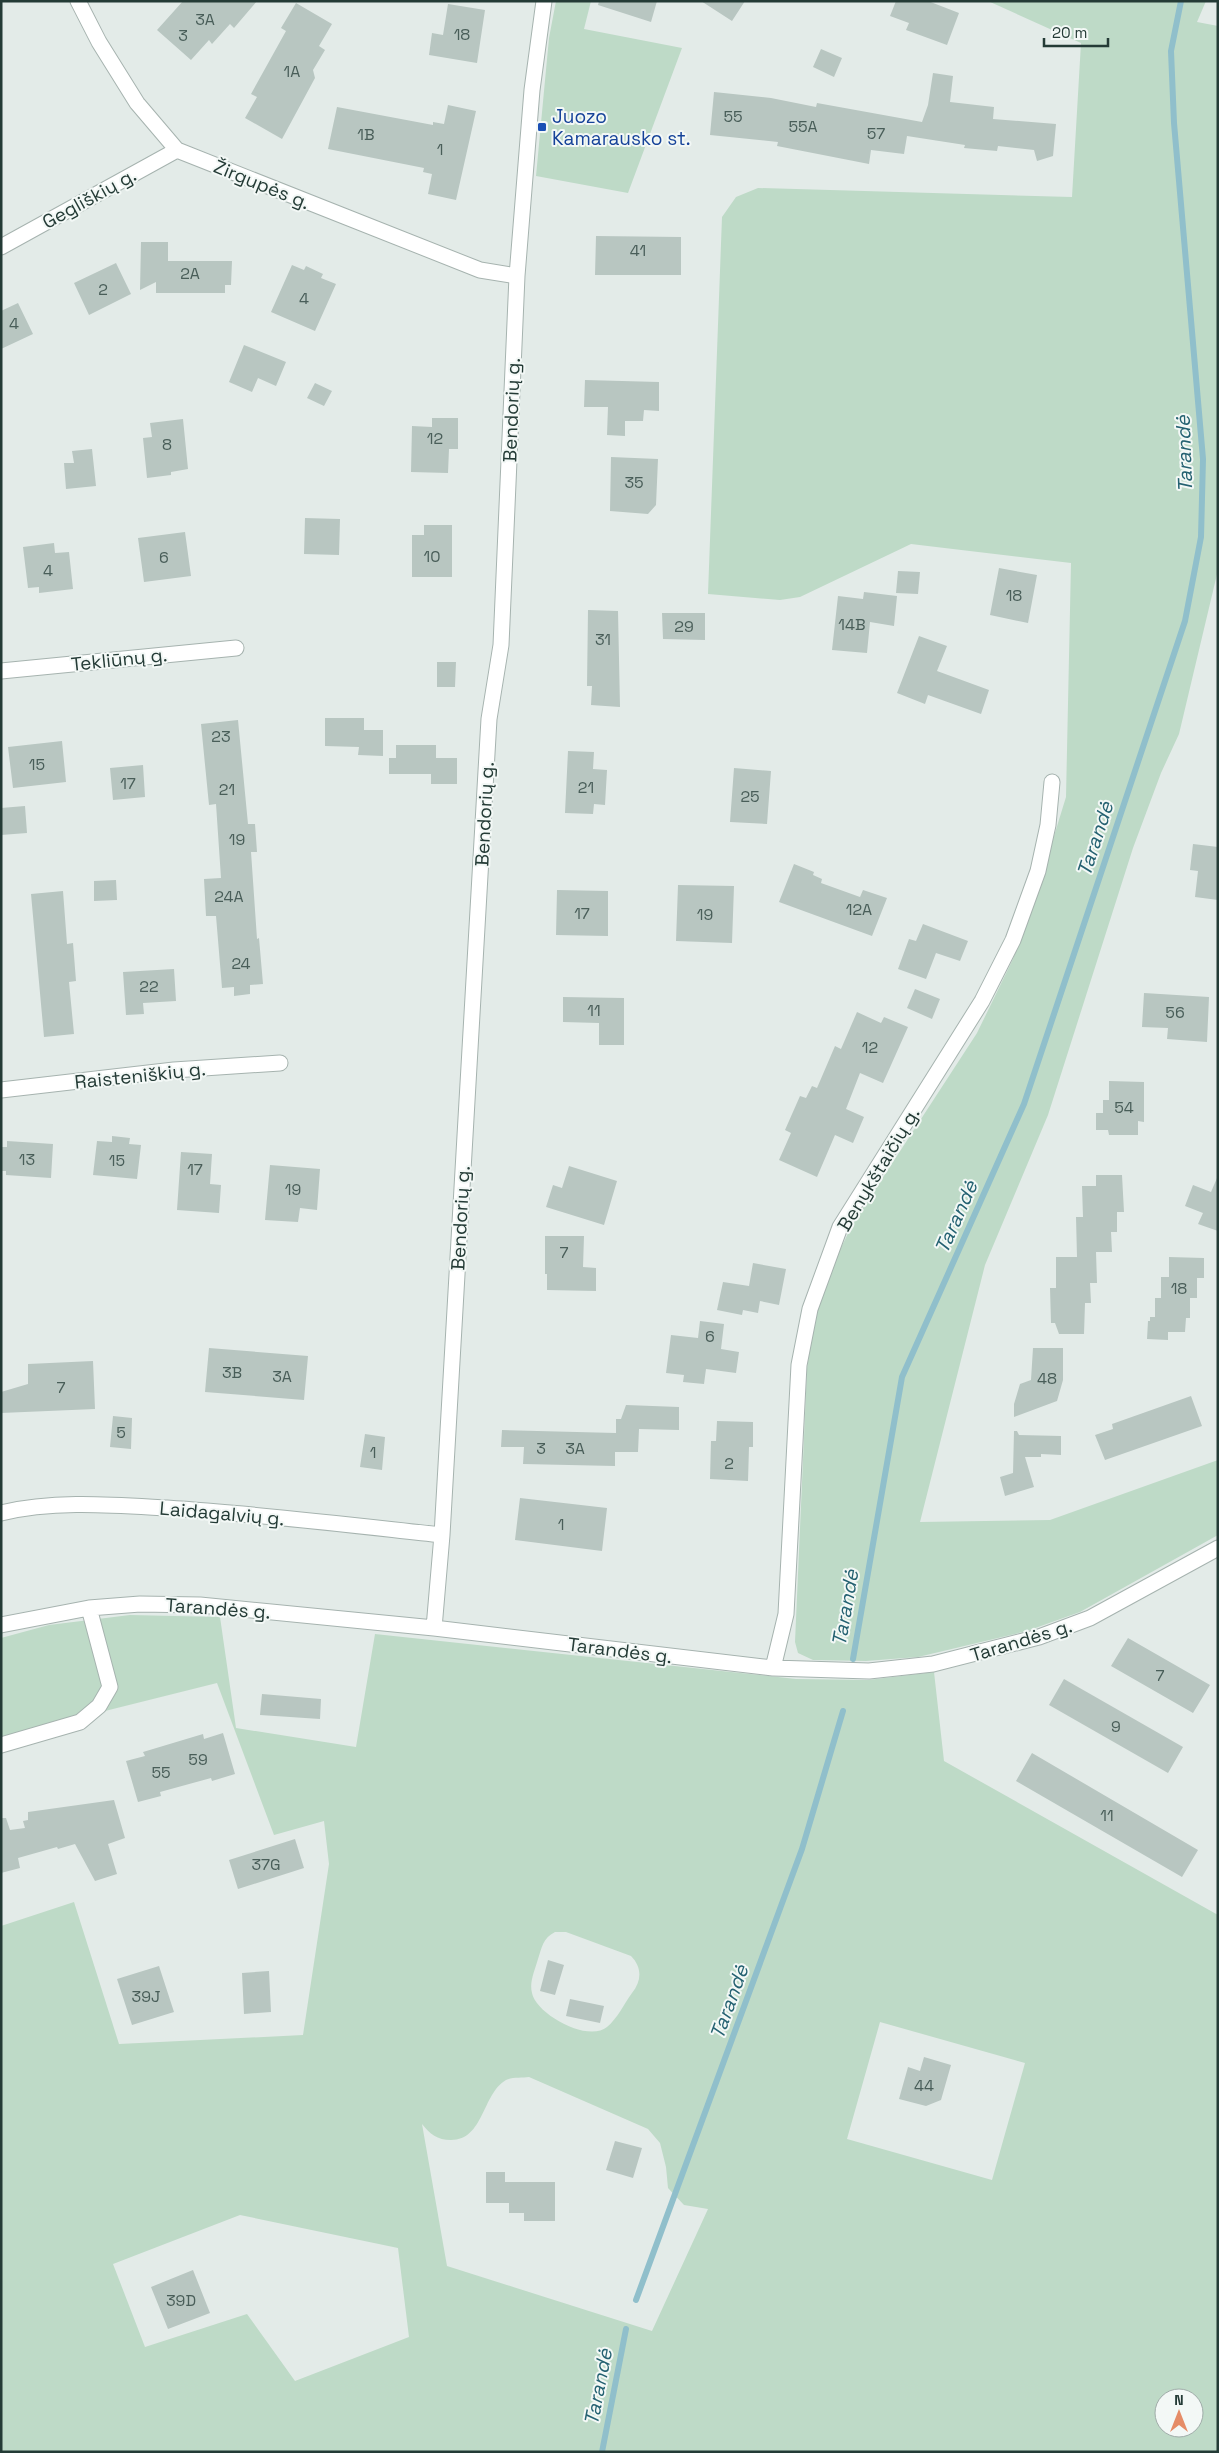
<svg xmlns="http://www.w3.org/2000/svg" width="1219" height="2453" viewBox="0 0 1219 2453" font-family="'Space Grotesk',sans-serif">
  <rect width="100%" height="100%" fill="#e3ebe8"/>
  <!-- green -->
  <path fill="#bedac7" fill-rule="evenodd" d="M556,1H591L584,29L682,48L628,193L536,176L549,38Z
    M988,1H1206L1197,22L1218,26V570L1179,734L1161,773L1133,848L1048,1115L985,1265L920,1522L1050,1520L1218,1460V1535L1080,1612L1027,1631L918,1657L866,1661L813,1660L798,1653L795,1642L807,1369L813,1326L826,1279L852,1225L977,1033L1013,959L1046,862L1066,797L1071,563L911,544L800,597L780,600L708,594L722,217L736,197L758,188L1072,197L1081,43Z
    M130,1615L220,1617L236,1728L356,1747L375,1634L796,1679L868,1680L934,1672L944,1761L1218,1915V2452H1V1926L74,1902L119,2044L303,2035L329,1864L324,1821L274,1835L217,1683L1,1737V1638L49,1625ZM555,1932H566L631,1956C642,1967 642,1981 632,1993C624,2004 617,2019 607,2027C588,2043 536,2014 532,1993C529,1982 535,1970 538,1959C542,1947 543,1938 555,1932ZM880,2022L1025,2063L992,2180L847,2139ZM529,2077L648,2129L660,2143L666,2167L668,2188L684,2205L708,2209L652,2331L447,2266L422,2124C430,2134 437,2140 451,2140C484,2140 482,2094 506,2080C512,2077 522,2078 529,2077ZM240,2215L398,2248L409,2337L295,2381L247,2314L145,2347L113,2264ZM1164,2398H1194V2428H1164Z"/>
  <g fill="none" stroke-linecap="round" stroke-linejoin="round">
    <!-- stream -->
    <path stroke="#90bfcb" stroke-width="6" d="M853,1659L902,1377L1024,1104L1185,621L1201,537L1203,459L1174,123L1171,51L1181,1
      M636,2300L802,1849L843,1711
      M602,2452L626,2329"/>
  </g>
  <!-- building -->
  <path fill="#b8c6c1" d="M183,1H257L234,28L230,24L212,44L209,40L191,60L157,30Z
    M599,1H657L651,22L598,5Z
    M701,1H745L732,21Z
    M896,1H928L959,13L947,45L906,30L909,23L890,16Z
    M296,3L332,24L319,46L325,50L313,70L315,78L282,139L245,118L257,97L251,94L286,31L281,28Z
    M448,4L485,10L477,63L429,55L432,33L443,35Z
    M821,49L842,58L834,77L813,67Z
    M933,73L953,76L950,102L994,107L993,119L1056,124L1053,156L1037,161L1034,150L998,146L997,151L964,148L965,145L907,136L904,154L871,150L869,164L777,146L778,142L710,135L714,92L771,98L816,107L817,103L922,122L928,105Z
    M448,105L476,111L456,200L428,194L432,174L423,172L424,168L328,149L337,107L433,125V122L444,124Z
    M596,236L681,237V275H595Z
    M141,242H168V261H232L231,285H225V293H156V282L140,290Z
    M116,263L131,294L89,315L74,283Z
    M292,265L304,270L306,266L323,274L321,278L336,284L315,331L271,312Z
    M18,303L33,334L1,349V311Z
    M244,345L286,362L276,386L258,378L252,392L229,382Z
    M585,380L659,382V411L644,410L643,421H625V436L607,435L608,407H584Z
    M315,383L332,391L324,406L307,398Z
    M432,418H458V449H449L448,473L411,472L412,426L432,427Z
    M183,419L188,469L171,472V475L147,478L143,438L152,437L150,423Z
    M92,449L96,486L66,489L64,463H74L72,451Z
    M611,457L658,459L656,505L648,514L610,511Z
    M305,518L340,519L339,555L304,554Z
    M424,525H452V577H412V535H424Z
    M185,532L191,576L144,582L138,538Z
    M54,543L55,553L69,552L73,589L39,593V587L28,588L23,547Z
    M999,568L1037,575L1028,623L990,615Z
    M898,571L920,572L918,594L896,593Z
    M864,592L897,596L894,626L870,622L867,653L832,650L838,596L863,599Z
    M588,610L618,611L620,707L591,705L592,686H587Z
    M662,613H705V640L663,639Z
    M919,636L947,646L937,671L989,690L981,714L928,695L925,704L897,693Z
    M437,662H456L455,687H437Z
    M325,718H364V730H383V756L358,755L359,747L325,746Z
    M238,720L248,824H255L257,852H251L257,939L259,938L263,984L250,985V994L234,996V987L222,988L216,916H206L204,879L221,878L216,804L209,805L201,724Z
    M62,741L66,782L13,788L8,747Z
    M396,745H436V758H457V784H431V774H389V758H396Z
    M568,751L594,752L593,769L607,770L605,805L594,804L593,814L565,813Z
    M143,765L145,797L113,800L110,768Z
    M734,768L771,771L767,824L730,822Z
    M25,806L27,833L1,835V808Z
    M1193,844L1218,847V900L1195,897L1198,871L1190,870Z
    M794,864L814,872L813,875L822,879L821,883L860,897L863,890L887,898L872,936L779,902Z
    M116,880L117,900L94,901V881Z
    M678,885L734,886L732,943L676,941Z
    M557,890L608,891V936L556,935Z
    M63,891L67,944L73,943L76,981L69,982L74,1034L44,1037L31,894Z
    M923,924L968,941L960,961L936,953L926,979L898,969L909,939L916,941Z
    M174,969L176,1001L143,1003L144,1014L126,1015L123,972Z
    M915,989L940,999L932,1019L907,1008Z
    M1144,993L1209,997L1207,1042L1167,1039L1168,1028L1142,1027Z
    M563,997L624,998V1045H599V1023L563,1022Z
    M857,1012L881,1023L884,1017L908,1027L883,1083L860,1073L846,1109L864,1117L853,1143L835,1135L817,1177L779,1160L791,1133L785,1130L800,1096L806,1098L812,1086L817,1088L835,1046L841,1049Z
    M1109,1081L1144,1082V1122L1138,1121V1135H1109L1108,1130H1096V1113H1103V1100H1109Z
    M112,1136L130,1138L129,1144L141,1145L137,1179L93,1175L97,1141L112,1142Z
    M7,1141L53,1144L51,1178L6,1175V1171H1V1147H7Z
    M181,1152L212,1154L210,1184L221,1185L219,1213L177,1210Z
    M270,1165L320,1169L317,1210L300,1208L298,1222L265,1220Z
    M569,1166L617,1181L604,1225L546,1207L553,1185L562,1188Z
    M1096,1175H1122L1124,1212H1117V1232H1111L1112,1252H1096L1097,1283H1090L1091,1303H1085L1084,1334H1059L1055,1323H1051L1050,1288H1056V1257H1077L1076,1217H1083L1082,1186H1096Z
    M1217,1178H1218V1231L1198,1224L1203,1213L1185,1206L1193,1185L1211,1192Z
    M545,1236H584L583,1267L596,1268V1291L547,1290V1274H545Z
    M1169,1257L1204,1258V1278H1197V1298H1190V1318H1186L1185,1332H1168V1340L1147,1339L1148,1321H1150V1317H1155V1298H1161V1277H1169Z
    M753,1263L786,1269L779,1305L760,1301L758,1313L743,1310L742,1315L717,1310L723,1282L749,1286Z
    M700,1321L724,1324L721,1349L739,1352L736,1373L706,1369L704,1384L683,1382L684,1375L666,1373L671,1335L698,1338Z
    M209,1348L308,1356L304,1400L205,1392Z
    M1033,1348H1063V1380L1057,1401L1014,1417V1404L1020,1384L1031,1380Z
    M93,1361L95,1409L1,1413V1392L28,1384V1364Z
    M1191,1396L1202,1426L1105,1460L1095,1435L1113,1429L1112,1424Z
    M626,1405L679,1407V1430L639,1429L638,1452H615V1466L523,1464L524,1447H501L502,1430L616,1433V1419H621Z
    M113,1416L132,1418L131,1449L110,1447Z
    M717,1421L753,1422V1447H749L748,1481L710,1479L711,1441H716Z
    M1014,1431H1017L1019,1435L1061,1436V1455L1041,1454V1457H1025L1034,1487L1005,1496L1000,1477L1013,1473Z
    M365,1434L385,1437L382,1470L360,1467Z
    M520,1498L607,1508L602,1551L515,1540Z
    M1128,1638L1210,1685L1193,1713L1111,1666Z
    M1064,1679L1183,1747L1168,1773L1049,1705Z
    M262,1694L321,1699L320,1719L260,1715Z
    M223,1733L235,1774L212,1781L211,1778L160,1792L161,1796L138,1802L126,1761L145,1756L143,1752L203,1734L204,1739Z
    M1032,1753L1198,1850L1182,1877L1016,1781Z
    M114,1800L125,1838L108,1844L117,1874L95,1881L75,1844L58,1849L57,1847L18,1858L20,1868L1,1873V1818H6L10,1830L25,1828L23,1821L28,1820V1812Z
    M295,1839L304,1868L238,1889L229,1860Z
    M548,1960L564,1965L555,1995L540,1991Z
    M159,1966L174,2012L132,2025L117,1979Z
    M269,1971L271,2012L244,2014L242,1973Z
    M570,1999L604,2006L600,2023L566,2016Z
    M924,2057L951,2065L941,2100L926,2106L899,2099L908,2067L920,2071Z
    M615,2141L642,2148L633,2178L606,2170Z
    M486,2172H505V2182H555V2221H524V2213H509V2203H486Z
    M193,2270L210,2313L168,2329L151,2287Z"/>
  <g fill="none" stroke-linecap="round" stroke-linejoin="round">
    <defs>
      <path id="street" d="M78,1L99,42L137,103L177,150L480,270L517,276
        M1,247L177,150
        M1,671L236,648
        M1,1090L174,1070L280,1063
        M1,1513C54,1500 113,1505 167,1508C259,1514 350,1525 442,1535
        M1,1625L89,1608L140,1604L200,1605L434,1628L773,1668L869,1671L933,1664L1039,1637L1090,1618L1218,1548
        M434,1628L442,1535L489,719L501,645L517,276L532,90L544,1
        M773,1668L786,1614L799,1365L810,1309L840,1227L982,1001L1013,940L1038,871L1048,825L1052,782
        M1,1745L80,1722L99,1706L110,1687L89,1608"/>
    </defs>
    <!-- street casing -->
    <use href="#street" stroke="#a6b3af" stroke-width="17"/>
    <!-- street -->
    <use href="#street" stroke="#fff" stroke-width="15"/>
  </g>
  <!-- markers -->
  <rect fill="#1a4fb4" stroke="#f3f8f6" stroke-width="2" x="537" y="122" width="10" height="10" rx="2.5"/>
  <g text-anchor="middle" stroke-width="4" stroke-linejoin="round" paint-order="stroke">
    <!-- number labels -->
    <g font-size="16" fill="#495e59">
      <text x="205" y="25">3A</text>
      <text x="462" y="40">18</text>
      <text x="183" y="41">3</text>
      <text x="292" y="77">1A</text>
      <text x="733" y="122">55</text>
      <text x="803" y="132">55A</text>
      <text x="876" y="139">57</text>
      <text x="366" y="140">1B</text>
      <text x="440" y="155">1</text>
      <text x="638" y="256">41</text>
      <text x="190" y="279">2A</text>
      <text x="103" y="295">2</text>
      <text x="304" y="304">4</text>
      <text x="14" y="329">4</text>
      <text x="435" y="444">12</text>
      <text x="167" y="450">8</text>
      <text x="634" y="488">35</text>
      <text x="432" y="562">10</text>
      <text x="164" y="563">6</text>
      <text x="48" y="576">4</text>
      <text x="1014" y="601">18</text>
      <text x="852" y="630">14B</text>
      <text x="684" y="632">29</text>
      <text x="603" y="645">31</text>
      <text x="221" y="742">23</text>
      <text x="37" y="770">15</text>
      <text x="128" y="789">17</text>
      <text x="586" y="793">21</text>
      <text x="227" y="795">21</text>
      <text x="750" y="802">25</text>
      <text x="237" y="845">19</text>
      <text x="229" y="902">24A</text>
      <text x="859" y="915">12A</text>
      <text x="582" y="919">17</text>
      <text x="705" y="920">19</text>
      <text x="241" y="969">24</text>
      <text x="149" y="992">22</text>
      <text x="594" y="1016">11</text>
      <text x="1175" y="1018">56</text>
      <text x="870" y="1053">12</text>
      <text x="1124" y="1113">54</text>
      <text x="27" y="1165">13</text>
      <text x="117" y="1166">15</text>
      <text x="195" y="1175">17</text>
      <text x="293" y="1195">19</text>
      <text x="564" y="1258">7</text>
      <text x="1179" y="1294">18</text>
      <text x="710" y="1342">6</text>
      <text x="232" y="1378">3B</text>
      <text x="282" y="1382">3A</text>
      <text x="1047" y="1384">48</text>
      <text x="61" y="1393">7</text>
      <text x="121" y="1438">5</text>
      <text x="541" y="1454">3</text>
      <text x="575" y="1454">3A</text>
      <text x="373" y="1458">1</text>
      <text x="729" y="1469">2</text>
      <text x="561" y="1530">1</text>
      <text x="1160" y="1681">7</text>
      <text x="1116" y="1732">9</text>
      <text x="198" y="1765">59</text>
      <text x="161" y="1778">55</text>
      <text x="1107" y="1821">11</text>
      <text x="266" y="1870">37G</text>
      <text x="146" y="2002">39J</text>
      <text x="924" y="2091">44</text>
      <text x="181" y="2306">39D</text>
    </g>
    <!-- transit labels -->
    <g font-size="19" fill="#164399" stroke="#f3f8f6" text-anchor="start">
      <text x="552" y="123">Juozo<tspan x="552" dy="22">Kamarausko st.</tspan></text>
    </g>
    <!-- street labels -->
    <g font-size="19" fill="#243b36" stroke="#f3f8f6">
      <text transform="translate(262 184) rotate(22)" y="7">Žirgupės g.</text>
      <text transform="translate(89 198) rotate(-29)" y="7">Gegliškių g.</text>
      <text transform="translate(511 410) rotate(-88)" y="7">Bendorių g.</text>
      <text transform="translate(119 659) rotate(-6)" y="7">Tekliūnų g.</text>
      <text transform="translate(484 814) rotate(-87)" y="7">Bendorių g.</text>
      <text transform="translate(140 1075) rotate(-6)" y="7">Raisteniškių g.</text>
      <text transform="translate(878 1169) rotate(-59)" y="7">Benykštaičių g.</text>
      <text transform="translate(460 1218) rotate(-87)" y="7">Bendorių g.</text>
      <text transform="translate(222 1513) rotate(5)" y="7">Laidagalvių g.</text>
      <text transform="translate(218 1608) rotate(4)" y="7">Tarandės g.</text>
      <text transform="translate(1021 1640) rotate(-17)" y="7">Tarandės g.</text>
      <text transform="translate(620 1650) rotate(7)" y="7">Tarandės g.</text>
    </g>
    <!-- water labels -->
    <g font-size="20" font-style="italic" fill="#246171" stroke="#f3f8f6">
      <text transform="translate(1184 454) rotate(-92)" y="7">Tarandė</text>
      <text transform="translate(1095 839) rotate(-72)" y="7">Tarandė</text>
      <text transform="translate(956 1217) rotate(-66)" y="7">Tarandė</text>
      <text transform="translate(845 1608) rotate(-80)" y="7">Tarandė</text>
      <text transform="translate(729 2002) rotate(-70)" y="7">Tarandė</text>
      <text transform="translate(598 2387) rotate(-79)" y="7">Tarandė</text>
    </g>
  </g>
  <!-- border -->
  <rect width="1219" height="2453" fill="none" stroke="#243b36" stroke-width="5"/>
  <!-- north arrow -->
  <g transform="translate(1179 2413)"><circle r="24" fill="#f3f8f6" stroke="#a0aca9"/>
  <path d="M0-4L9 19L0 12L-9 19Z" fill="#e58c67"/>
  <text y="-8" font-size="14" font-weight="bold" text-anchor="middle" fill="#243b36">N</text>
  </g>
  <!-- scale -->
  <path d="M1044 38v8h64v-8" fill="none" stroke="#243b36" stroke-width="2.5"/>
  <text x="1052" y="38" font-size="15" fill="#243b36" stroke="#f3f8f6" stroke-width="4" paint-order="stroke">20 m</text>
</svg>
